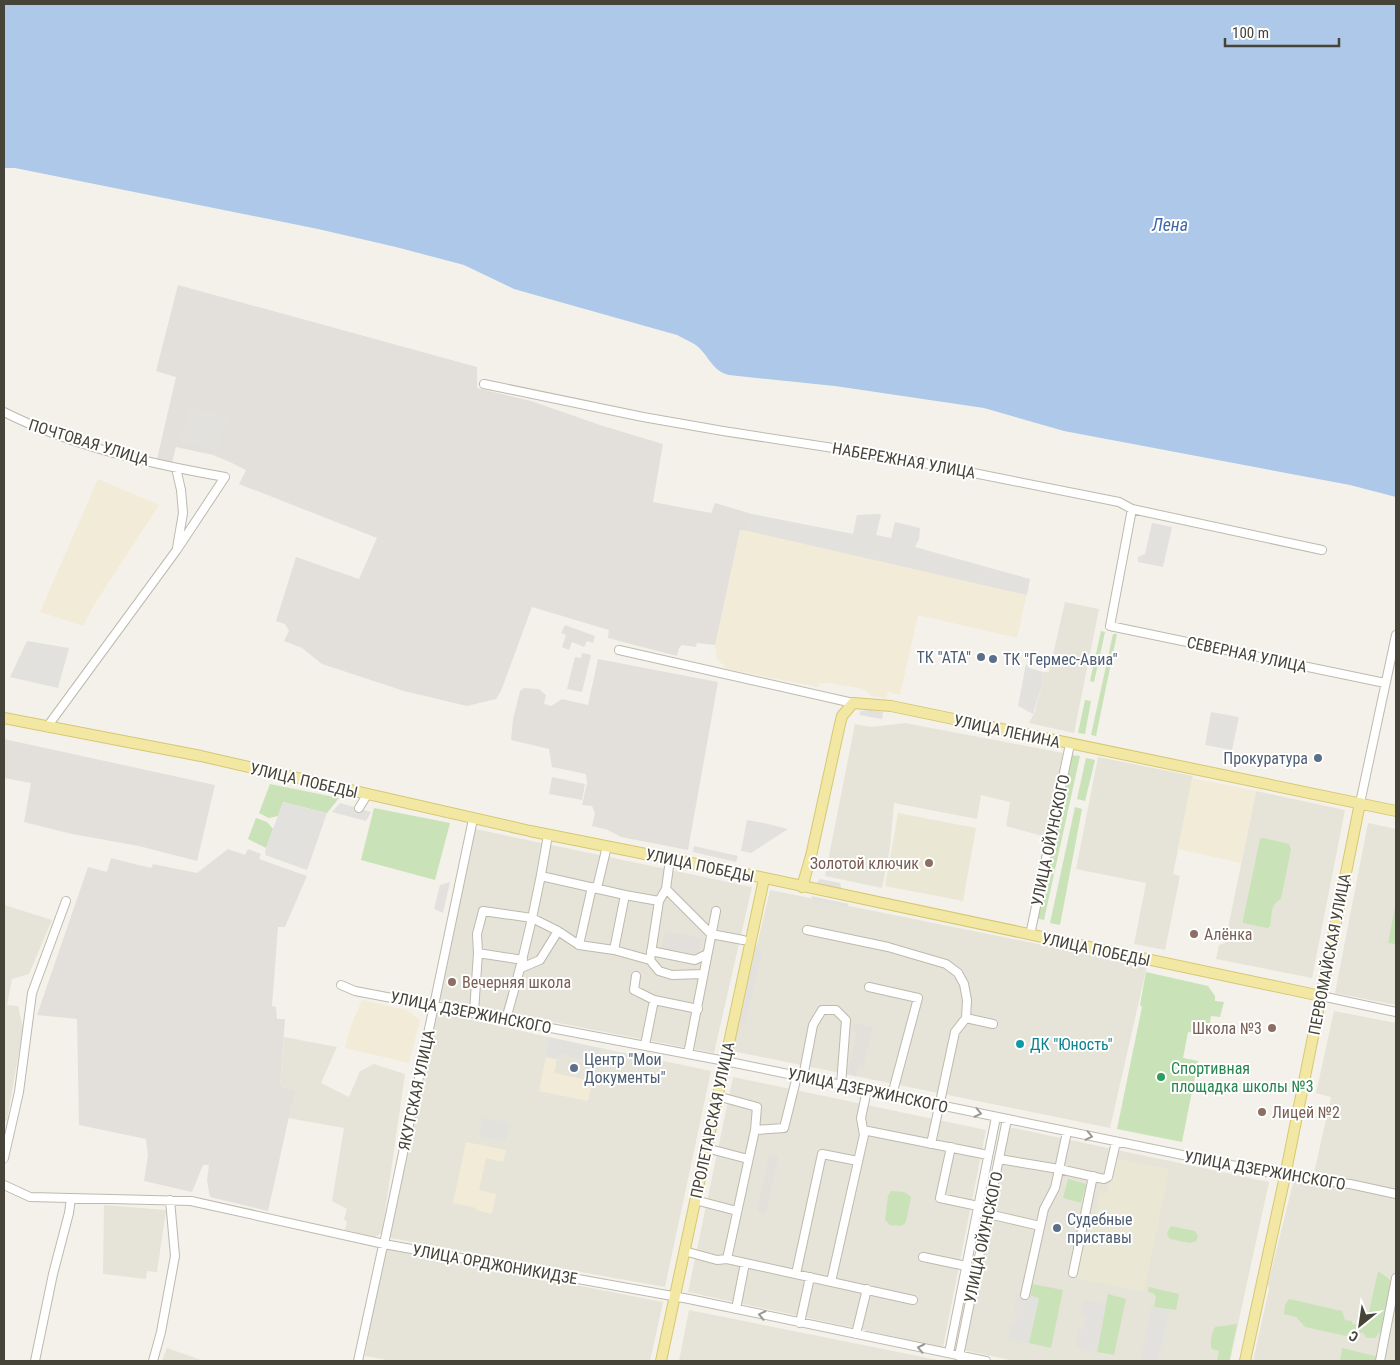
<svg xmlns="http://www.w3.org/2000/svg" width="1400" height="1365" viewBox="0 0 1400 1365" font-family="'Roboto Condensed',sans-serif">
  <rect width="100%" height="100%" fill="#f3f1ea"/>
  <!-- residential -->
  <path fill="#e6e4d8" d="M1065,602L1099,609L1074,733L1029,723L1035,711L1042,684L1043,672H1049Z
    M905,723L1063,753L1046,837L1006,826L1010,802L981,795L977,819L894,803L890,848L882,888L825,876L855,724L871,727Z
    M1098,757L1193,776L1173,874L1180,876L1165,950L1134,944L1146,883L1076,869Z
    M1256,791L1345,810L1312,978L1216,959L1219,945L1225,943Z
    M1368,823L1396,829V1005L1335,993Z
    M475,829L752,887L714,1053L439,1000Z
    M770,890L1147,966L1110,1128L732,1051Z
    M4,905L52,920L29,974L12,979L7,1005L18,1006L23,1028L7,1120L4,1122Z
    M1334,1011L1396,1023V1361H1253L1269,1289L1268,1284L1294,1179L1312,1182L1331,1097L1316,1093Z
    M437,1012L548,1037L711,1071L665,1287L390,1238Z
    M284,1037L337,1047L321,1083L349,1097L360,1071L374,1064L405,1074L382,1233L375,1237L345,1230L347,1222L344,1219L347,1209L332,1201L344,1128L288,1118L294,1090L282,1087L280,1084Z
    M733,1077L986,1130L943,1347L688,1292Z
    M1009,1127L1269,1182L1230,1361H1015L963,1350Z
    M104,1205L166,1210L157,1272L147,1271L146,1279L103,1274Z
    M384,1248L663,1302L650,1361H392L365,1356Z
    M689,1310L943,1361H679Z
    M167,1348L204,1361H162Z"/>
  <!-- commercial -->
  <path fill="#f2ebd7" d="M98,479L159,505L94,605L83,626L40,612Z
    M752,514L853,534L857,515L881,514L876,535L891,538L914,547L1030,579L1017,638L918,615L900,695L888,692L886,698L871,696L864,689L828,683H820L818,687L727,669L717,659L715,645L740,530L748,531Z
    M1192,778L1256,791L1241,863L1178,849Z
    M362,1000L407,1010L420,1020L409,1063L345,1048L350,1028Z
    M546,1057L557,1059L554,1073L592,1081L588,1101L539,1091Z
    M466,1142L506,1150L503,1162L486,1158L479,1190L496,1194L492,1214L476,1210V1208L453,1203Z"/>
  <!-- industrial -->
  <path fill="#e3e0db" d="M178,285L477,367V388L531,401L603,426L663,444L653,502L711,513L715,503L752,514L748,531L740,530L715,645L697,643L696,647L682,645L679,648L677,656L608,638L609,630L532,607L501,691L496,699L467,706L404,691L322,664L302,648L284,641L289,631L285,624L276,621L296,557L359,579L377,538L239,484L246,470L232,463L213,455L176,447L172,463L157,459L176,377L156,371Z
    M565,625L595,636L593,643L587,641L584,647L572,642L569,650L562,647L566,635L561,633Z
    M582,653L591,655L582,692L567,689L575,657L581,658Z
    M598,659L718,682L688,850L621,837L608,830L592,826L595,813L592,806L582,805L587,783L586,774L552,767L549,749L511,740L513,719L520,691L524,688L539,689L546,695L544,704L551,706L562,699L588,705Z
    M4,739L215,785L197,861L139,846L72,834L24,822L31,783L4,778Z
    M552,777L585,784L582,800L549,794Z
    M228,849L245,855L248,849L261,854L259,859L307,876L285,927H278L272,1006L276,1007L277,1019H285L280,1084L282,1087L295,1090L268,1211L210,1197L207,1181L209,1165H203L192,1192L144,1181L148,1155L146,1139L79,1125L77,1019L37,1015L88,867L107,872L111,858L151,868L153,864L197,873Z
    M665,931L701,938L698,955L661,948Z
    M854,1023L873,1027L863,1067L859,1066L856,1077L847,1074L857,1032L852,1030Z
    M769,1155L778,1157L766,1213L757,1211Z"/>
  <!-- education -->
  <path fill="#eae7d5" d="M898,813L976,828L963,901L885,886Z
    M1116,1159L1169,1169L1144,1292L1077,1278L1085,1237H1087L1091,1220H1094L1100,1192L1107,1193Z"/>
  <!-- green -->
  <path fill="#c9e2b7" d="M1101,631L1105,632L1094,682L1090,681Z
    M1113,634H1117L1096,736L1091,735Z
    M1085,700L1091,701L1085,734L1078,733Z
    M1071,755L1080,756L1044,920L1035,918Z
    M1086,758L1095,760L1085,801L1077,799Z
    M270,784L339,798L327,813L283,802L278,816L269,818L259,813Z
    M1075,807L1082,809L1060,925L1050,923Z
    M374,808L450,823L435,880L361,860Z
    M256,818L267,822L273,829L266,848L248,839Z
    M1263,838L1289,844L1291,849L1281,899C1270,904 1272,916 1270,926L1268,928L1243,923V920L1260,839Z
    M1395,908H1396V944L1388,943Z
    M1146,972L1208,986L1215,996V1001L1224,1002L1220,1017L1211,1016L1209,1029L1204,1034L1188,1032L1183,1058L1198,1061L1182,1142L1117,1129L1142,1007L1140,1005Z
    M1068,1179L1086,1184L1081,1203L1063,1198Z
    M891,1191L904,1192L911,1197L906,1222L902,1226L890,1225L885,1220L888,1196Z
    M1171,1226L1195,1231L1198,1236L1196,1241L1190,1243L1170,1239L1167,1235L1168,1231Z
    M1378,1271L1388,1278L1392,1285L1383,1328L1375,1338H1367L1363,1333L1354,1332L1346,1336L1305,1327L1296,1317L1284,1314L1285,1305L1289,1299L1342,1311L1345,1320L1352,1321V1324L1366,1326Z
    M1032,1284L1063,1290L1051,1348L1029,1343L1039,1298L1031,1296Z
    M1149,1287L1179,1294L1176,1310L1154,1307L1156,1297L1153,1293L1148,1292Z
    M1108,1294L1126,1299L1114,1355L1097,1352Z
    M1237,1324L1230,1358L1229,1361H1219L1217,1360L1219,1351L1212,1349C1209,1342 1212,1333 1215,1327Z
    M1342,1348L1379,1357L1378,1361H1340Z"/>
  <!-- parking -->
  <path fill="#e2e1de" d="M190,407L229,418L216,451L180,440Z
    M752,514L853,534L857,515L881,514L876,535L891,538L895,522L920,528L919,539L915,547L1030,579L1027,595L748,531Z
    M1152,523L1172,527L1163,567L1138,562V557L1145,554Z
    M27,641L69,648L58,688L10,677Z
    M1026,664L1029,668L1043,672L1042,684L1033,714L1018,706Z
    M870,710L883,712L882,719L860,715V711Z
    M1211,712L1239,717L1232,750L1205,745Z
    M283,802L327,813L307,870L265,855L266,848Z
    M340,803L371,812L366,821L332,812Z
    M747,820L764,823L788,829L751,853L741,851Z
    M694,846L738,856L736,862L693,852Z
    M820,879L840,883L842,891L815,885Z
    M450,882L443,913L434,909L440,885Z
    M811,896L849,904L846,907L813,900Z
    M756,945L762,952L745,1024L739,1026Z
    M548,1037L600,1048L597,1062L562,1054L557,1056V1059L546,1057Z
    M482,1117L509,1123L506,1141L479,1136Z
    M1018,1293L1039,1298L1029,1343L1008,1338L1011,1323L1015,1324L1018,1311L1014,1309Z
    M1084,1300L1106,1304L1097,1352L1082,1350L1076,1345L1078,1329L1083,1330L1086,1316L1081,1314Z
    M1151,1307L1169,1310L1158,1361L1141,1360Z"/>
  <!-- water -->
  <path fill="#adc8e8" d="M4,4H1396V497L1350,485L1064,431L984,408L835,386L729,375C714,371 711,361 702,351C696,343 686,340 677,335L514,289L464,265L396,247L318,229L15,168H4Z"/>
  <g fill="none" stroke-linecap="round" stroke-linejoin="round">
    <defs>
      <path id="minor" d="M484,384L643,417L723,431L898,458L1119,502L1132,509L1322,550
        M4,412C71,446 151,464 225,477L176,551L47,727
        M176,468L181,490L183,513L177,548
        M1132,509L1110,626L1385,683
        M619,650L853,703
        M1360,803L1396,635
        M359,808L367,795
        M541,876L625,895L659,901
        M597,888L607,846
        M666,889L711,934L743,940
        M807,930L888,947L946,964L958,973L964,984L967,1000L966,1018
        M1030,935L1070,744
        M579,945L592,887
        M614,950L625,895
        M651,951L695,960L707,954
        M478,953L523,960
        M650,960L659,901L666,889L670,859
        M521,968L540,960L558,931
        M636,976L634,990L654,1000L698,1009
        M341,985L355,991L725,1061L1285,1176L1350,1184L1396,1194
        M869,987L918,998L892,1095
        M1321,996L1396,1012
        M474,1012L478,953L477,934L483,911L532,918L558,931L579,945L614,950L650,960L659,971L672,975L703,974
        M506,1019C524,958 538,897 548,835
        M645,1045L654,1000
        M688,1054L716,911
        M803,1077L813,1025L822,1010H836L846,1020L841,1085
        M717,1096L757,1107L755,1130L727,1259
        M755,1130L784,1128L797,1076
        M863,1130L988,1155
        M931,1144L955,1032L966,1018L993,1024
        M951,1147L940,1198L978,1206
        M706,1148L748,1159
        M4,1158L19,1092L32,993L66,901
        M999,1159L1059,1169L1104,1179L1108,1177L1116,1142
        M4,1185L30,1197L191,1201L384,1244L689,1299L986,1361
        M695,1200L737,1211
        M984,1213L1040,1226
        M684,1251L717,1260L727,1259L913,1300
        M923,1257L966,1266
        M1073,1273L1093,1176
        M796,1274L822,1154L858,1161
        M831,1282L864,1135L861,1118L867,1090
        M1025,1295L1044,1209L1055,1188L1067,1132
        M736,1309L745,1263
        M800,1323L810,1277
        M856,1334L867,1289
        M949,1353L996,1117
        M959,1356L1007,1119
        M35,1361L53,1274L69,1213L71,1198
        M153,1361L161,1332L175,1256L170,1200
        M358,1361L382,1250L384,1244L473,819
        M1380,1361L1396,1278"/>
      <path id="major" d="M4,718L201,756L530,831L741,873L1321,996
        M802,887L811,856L840,724L842,716L853,703L891,706L1396,811
        M661,1361L764,879
        M1245,1361L1285,1176L1360,803"/>
    </defs>
    <!-- minor casing -->
    <use href="#minor" stroke="#bdbaad" stroke-width="10"/>
    <!-- major casing -->
    <use href="#major" stroke="#d6c774" stroke-width="12"/>
    <!-- minor -->
    <use href="#minor" stroke="#fff" stroke-width="8"/>
    <!-- major -->
    <use href="#major" stroke="#f3e8a3" stroke-width="10"/>
  </g>
  <!-- one-way arrows -->
  <defs><path id="oneway-chevron" d="M-2-3.5L2.5 0L-2 3.5" fill="none" stroke-width="1.6" stroke-linecap="round" stroke-linejoin="round" transform="scale(1.25)"/></defs>
  <g stroke="#999892">
    <use href="#oneway-chevron" transform="translate(978 1113) rotate(12)"/>
    <use href="#oneway-chevron" transform="translate(1089 1136) rotate(12)"/>
    <use href="#oneway-chevron" transform="translate(762 1315) rotate(-168)"/>
    <use href="#oneway-chevron" transform="translate(921 1348) rotate(-168)"/>
  </g>
  <!-- markers -->
  <g fill="#5c6f8a" stroke="#fff" stroke-width="2">
    <circle cx="981" cy="657" r="5"/>
    <circle cx="993" cy="659" r="5"/>
    <circle cx="1318" cy="758" r="5"/>
    <circle cx="574" cy="1068" r="5"/>
    <circle cx="1057" cy="1228" r="5"/>
  </g>
  <g fill="#8d6e63" stroke="#fff" stroke-width="2">
    <circle cx="929" cy="863" r="5"/>
    <circle cx="1194" cy="934" r="5"/>
    <circle cx="452" cy="982" r="5"/>
    <circle cx="1272" cy="1028" r="5"/>
    <circle cx="1262" cy="1112" r="5"/>
  </g>
  <circle fill="#0f9aa8" stroke="#fff" stroke-width="2" cx="1020" cy="1044" r="5"/>
  <circle fill="#2e9e5b" stroke="#fff" stroke-width="2" cx="1161" cy="1077" r="5"/>
  <g text-anchor="middle" stroke-width="4" stroke-linejoin="round" paint-order="stroke">
    <!-- street labels -->
    <g font-size="16" fill="#464339" stroke="#fff">
      <text transform="translate(89 442) rotate(17)" y="6">ПОЧТОВАЯ УЛИЦА</text>
      <text transform="translate(904 460) rotate(10)" y="6">НАБЕРЕЖНАЯ УЛИЦА</text>
      <text transform="translate(1247 654) rotate(12)" y="6">СЕВЕРНАЯ УЛИЦА</text>
      <text transform="translate(1007 731) rotate(12)" y="6">УЛИЦА ЛЕНИНА</text>
      <text transform="translate(304 780) rotate(13)" y="6">УЛИЦА ПОБЕДЫ</text>
      <text transform="translate(1050 840) rotate(-78)" y="6">УЛИЦА ОЙУНСКОГО</text>
      <text transform="translate(700 865) rotate(12)" y="6">УЛИЦА ПОБЕДЫ</text>
      <text transform="translate(1096 949) rotate(12)" y="6">УЛИЦА ПОБЕДЫ</text>
      <text transform="translate(1329 954) rotate(-79)" y="6">ПЕРВОМАЙСКАЯ УЛИЦА</text>
      <text transform="translate(471 1012) rotate(11)" y="6">УЛИЦА ДЗЕРЖИНСКОГО</text>
      <text transform="translate(416 1090) rotate(-78)" y="6">ЯКУТСКАЯ УЛИЦА</text>
      <text transform="translate(868 1090) rotate(12)" y="6">УЛИЦА ДЗЕРЖИНСКОГО</text>
      <text transform="translate(712 1120) rotate(-78)" y="6">ПРОЛЕТАРСКАЯ УЛИЦА</text>
      <text transform="translate(1265 1170) rotate(10)" y="6">УЛИЦА ДЗЕРЖИНСКОГО</text>
      <text transform="translate(983 1237) rotate(-78)" y="6">УЛИЦА ОЙУНСКОГО</text>
      <text transform="translate(495 1264) rotate(10)" y="6">УЛИЦА ОРДЖОНИКИДЗЕ</text>
    </g>
    <!-- service labels -->
    <g font-size="16" fill="#4e5e75" stroke="#fff" text-anchor="start">
      <text x="971" y="663" text-anchor="end">ТК "АТА"</text>
      <text x="1003" y="665">ТК "Гермес-Авиа"</text>
      <text x="1308" y="764" text-anchor="end">Прокуратура</text>
      <text x="584" y="1065">Центр "Мои<tspan x="584" dy="18">Документы"</tspan></text>
      <text x="1067" y="1225">Судебные<tspan x="1067" dy="18">приставы</tspan></text>
    </g>
    <!-- education labels -->
    <g font-size="16" fill="#785e54" stroke="#fff" text-anchor="start">
      <text x="919" y="869" text-anchor="end">Золотой ключик</text>
      <text x="1204" y="940">Алёнка</text>
      <text x="462" y="988">Вечерняя школа</text>
      <text x="1262" y="1034" text-anchor="end">Школа №3</text>
      <text x="1272" y="1118">Лицей №2</text>
    </g>
    <!-- culture labels -->
    <g font-size="16" fill="#0d838f" stroke="#fff" text-anchor="start">
      <text x="1030" y="1050">ДК "Юность"</text>
    </g>
    <!-- leisure labels -->
    <g font-size="16" fill="#27864d" stroke="#fff" text-anchor="start">
      <text x="1171" y="1074">Спортивная<tspan x="1171" dy="18">площадка школы №3</tspan></text>
    </g>
    <!-- water labels -->
    <g font-size="18" font-style="italic" fill="#3e6ba6" stroke="#fff">
      <text x="1170" y="231">Лена</text>
    </g>
  </g>
  <!-- border -->
  <rect width="1400" height="1365" fill="none" stroke="#464339" stroke-width="10"/>
  <!-- north arrow -->
  <g transform="translate(1360 1325) rotate(210)" stroke="#ffffff" stroke-width="4" paint-order="stroke">
  <path d="M0-4L9 19L0 12L-9 19Z" fill="#464339"/>
  <text y="-8" font-size="14" font-weight="bold" text-anchor="middle" fill="#464339">С</text>
  </g>
  <!-- scale -->
  <path d="M1225 38v8h114v-8" fill="none" stroke="#464339" stroke-width="2.5"/>
  <text x="1232" y="38" font-size="15" fill="#464339" stroke="#ffffff" stroke-width="4" paint-order="stroke">100 m</text>
</svg>
